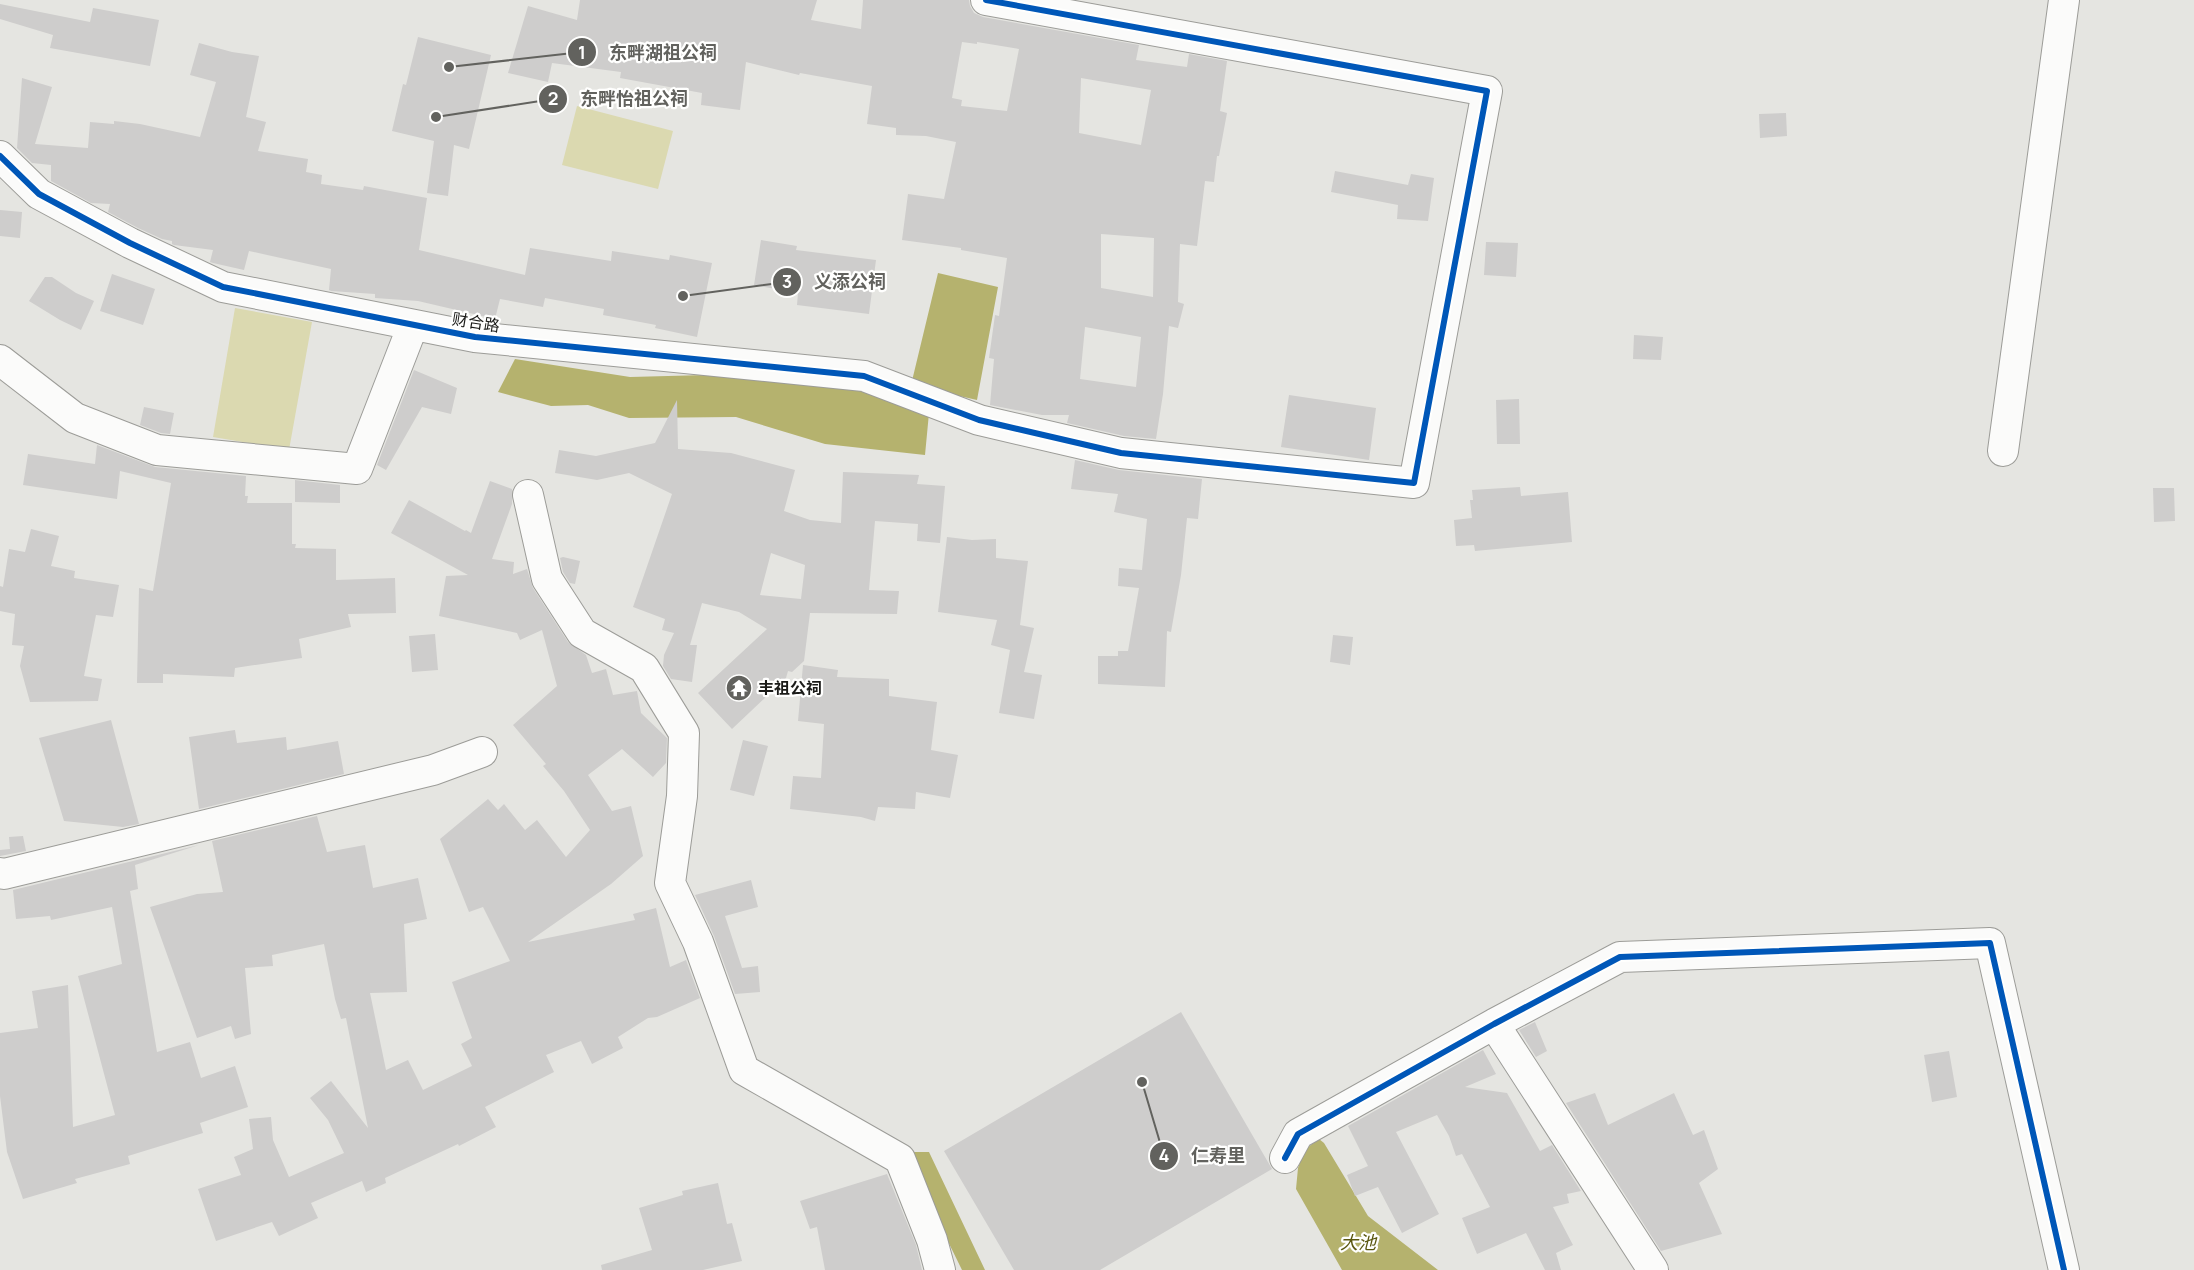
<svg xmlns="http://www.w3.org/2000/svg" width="2194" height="1270" viewBox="0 0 2194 1270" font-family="Manrope,'Noto Sans SC',sans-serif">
  <rect width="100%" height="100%" fill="#e5e5e1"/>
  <!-- green -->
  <path fill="#dbd9b0" d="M577,106L673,131L658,189L562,165Z
    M235,308L312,322L289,450L213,437Z"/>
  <!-- water -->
  <path fill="#b5b26e" d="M938,273L998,287L977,400L911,385Z
    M515,359L630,377L706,375L854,386L929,413L925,455L825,444L736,417L629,418L588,405L551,406L498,392Z
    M1319,1139L1324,1143L1368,1216L1438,1270H1342L1296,1189L1298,1168L1304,1150Z
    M914,1152H929L985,1270H962L909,1162Z"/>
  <!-- building -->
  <path fill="#cecdcc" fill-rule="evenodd" d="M580,0H817L811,20L861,29L863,0H969L970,6L974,13L983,17L1139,45L1136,60L1187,67L1189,54L1227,61L1220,111L1227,113L1219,156H1217L1214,182L1205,181L1197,246L1180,244L1178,302L1184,304L1178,328L1169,326L1163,394L1156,439L1124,436L1067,423L1069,415H1042L990,405L994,359L989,358L995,315L999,316L1007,258L961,250V248L902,240L908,194L944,199L956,142L926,136L896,135V128L867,124L872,86L800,73L799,75L746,62L740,110L701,105L702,93L620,78L621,72L552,63L548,82L508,73L528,6L577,20ZM962,42L977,44V42L1019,49L1007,111L961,106L962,100L952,98ZM1081,78L1151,90L1141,145L1079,133ZM1101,234L1154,238L1153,297L1101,288ZM1085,327L1141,337L1136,387L1080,379Z
    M0,4L90,22L93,8L159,20L150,66L50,48L53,35L0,19Z
    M418,37L491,55L469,149L454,145L448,196L427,193L434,141L392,131L403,84L406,85Z
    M199,43L232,52L259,56L246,117L266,122L258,151L308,159L306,172L322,175L321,184L363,190L364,186L427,198L419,250L525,275L530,248L611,261L612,251L669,260L670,255L712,263L697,337L655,328L656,325L603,315L604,309L545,298L543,307L500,299L495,319L418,301L375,298V294L331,291L329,290L331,269L249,251L244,270L213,263L210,262L213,250L174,245L172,244V241L162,239L138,228L108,212L110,204L91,203L51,181V165L32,163L17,148L22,78L52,87L35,144L88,148L90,122L114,124V121L140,124L200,137L216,82L190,75Z
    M1786,113L1787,136L1760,138L1759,114Z
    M1335,171L1408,185L1411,174L1434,178L1428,221L1397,219L1398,205L1331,192Z
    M0,210L22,212L20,238L0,236Z
    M761,240L797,246L796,250L876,260L869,314L797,305L798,293L754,285Z
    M1486,242L1518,243L1516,277L1484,275Z
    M112,274L155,289L143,325L100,311Z
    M45,277H52L76,293L94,301L81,330L60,320L29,301Z
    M1634,335L1663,337L1661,360L1633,359Z
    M414,370L457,388L451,414L422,407L386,470L377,465Z
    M1289,395L1376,408L1369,460L1281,447Z
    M1519,399L1520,444H1497L1496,400Z
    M677,400L678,449L731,453L795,470L784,511L810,520L841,523L843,472L919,475L917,484L945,486L940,543L917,541L918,524L875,521L869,590L899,591L897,614L810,613L804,661L792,672L788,671L786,678L732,729L698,693L767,629L739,612L702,603L690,645H697L692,682L671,679L663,666L664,655L674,633L662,630L665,619L633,607L672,494L629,473L597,480L555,473L559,450L596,456L655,443ZM771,553L805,565L801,599L760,595Z
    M144,407L174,413L170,434L161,433L140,425Z
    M97,445L155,467L246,476L245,496H248L247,503H292V544H296L295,548L336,549V580L395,578L396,613L348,614L351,627L299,639L302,658L235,668L234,677L163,674V683H137L139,588L153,591L171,483L120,471L117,499L23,485L28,454L95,464Z
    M1075,460L1119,470L1202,479L1198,519L1187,518L1181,575L1171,632L1167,631L1165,687L1098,684V656H1118V651H1128L1139,588L1118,586L1119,568L1142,570L1147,519L1114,512L1118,494L1071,489Z
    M295,480L340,485V503L295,502Z
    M490,481L512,489V504L492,559L514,562L513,574L527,569L533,588L568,642L586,655L592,673L606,669L613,695L637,691L641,713L667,738L666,763L653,777L622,749L588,775L612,811L631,806L643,856L611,884L528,942L635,920L633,914L656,908L670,967L686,960L700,998L657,1017L648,1018L618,1037L623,1048L592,1064L581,1041L546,1055L554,1072L485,1107L496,1127L459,1146L458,1144L385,1178L386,1183L366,1192L362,1181L311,1203L318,1218L279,1236L272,1222L216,1241L198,1189L241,1175L234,1157L253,1149L249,1119L271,1117L273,1140L289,1177L344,1153L328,1120L310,1098L331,1081L368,1128L346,1018L341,1019L335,999L324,944L272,955L273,966L245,968L251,1034L235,1039L231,1026L197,1038L150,907L197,894L223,892L212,841L317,816L327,852L365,845L373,888L418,878L427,919L404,924L407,992L370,993L386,1070L408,1060L423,1090L472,1066L461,1044L472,1038L452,982L510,961L483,907L469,912L440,839L488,799L498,810L504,804L525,830L537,820L566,857L590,830L564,791L543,766L546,764L513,725L557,686L542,630L520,640L517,633L439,616L446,576L468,575L391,533L409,500L465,531L466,530L471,533Z
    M1520,487L1521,496L1568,492L1572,542L1475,551L1474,545L1456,546L1454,520L1472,518L1470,500H1473L1472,490Z
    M2153,488H2174L2175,521L2154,522Z
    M31,529L59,536L51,566L75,571L74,578L119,585L113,617L96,615L84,676L102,679L98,701L30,702L20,666L24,646L12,645L15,614L0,611V586L3,587L9,549L25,552Z
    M947,537L972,540L996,539V558L1028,561L1020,625L1034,628L1024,672L1042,675L1034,719L999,713L1010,650L991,645L997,620L938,612Z
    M563,557L580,561L575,584L570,583L563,572L560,558Z
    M435,634L438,670L412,672L409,636Z
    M1333,635L1353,637L1350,665L1330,662Z
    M803,665L838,670L837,677L889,679V696L937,702L931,750L958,755L950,798L916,792L915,809L878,807L875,821L861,817L790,809L793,776L821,778L824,724L798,721Z
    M111,720L139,824L123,827L64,821L39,738Z
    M235,730L237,743L286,737L287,750L338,741L344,774L199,809L189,737Z
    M743,740L768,746L754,796L730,790Z
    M23,836L26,851L0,856V850L10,849L9,837Z
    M199,845L135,865L138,889L130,891L157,1052L190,1042L201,1078L235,1066L248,1107L200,1123L203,1133L128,1156L130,1164L75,1179L77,1183L23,1199L7,1152L0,1096V1033L38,1028L32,991L68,985L73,1127L115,1115L78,976L122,964L112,907L51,920L50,916L16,919L13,890Z
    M751,880L758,907L725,916L742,968L758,966L760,992L735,994L714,936L695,895Z
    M1181,1012L1272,1169L1100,1270H1014L944,1151Z
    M1535,1022L1547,1051L1536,1057L1519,1030Z
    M1483,1050L1496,1074L1465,1087L1507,1093L1540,1151L1552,1145L1581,1191L1567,1194L1569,1203L1553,1207L1573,1245L1556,1253L1561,1270H1545L1526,1233L1477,1254L1462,1218L1490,1207L1462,1154L1456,1156L1449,1136L1437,1115L1396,1132L1439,1214L1402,1233L1378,1187L1355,1196L1347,1175L1368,1166L1348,1126Z
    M1949,1051L1957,1097L1932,1102L1924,1055Z
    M1595,1093L1608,1125L1674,1093L1693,1135L1704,1130L1718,1169L1699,1183L1722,1234L1661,1251L1566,1103Z
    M887,1174L916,1245L922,1270H825L817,1227L810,1229L800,1201Z
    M718,1183L727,1224L732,1223L742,1261L703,1270H602L601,1265L652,1250L639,1208L683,1195L682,1191Z"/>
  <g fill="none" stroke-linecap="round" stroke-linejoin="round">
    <defs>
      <path id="minor" d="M0,156L39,194L130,243L223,287L475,337L864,376L979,420L1121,453L1414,483L1487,91L986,0
        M0,360L75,418L157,450L357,469L413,325
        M2003,451L2064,0
        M528,495L547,579L582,633L644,668L684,733L682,796L670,883L698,942L744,1070L900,1159L932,1240L940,1270
        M0,873L4,874L433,770L482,752
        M1494,1024L1653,1270
        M1285,1158L1298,1134L1494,1024L1620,957L1990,943L2064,1270"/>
    </defs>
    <!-- minor casing -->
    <use href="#minor" stroke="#9c9c98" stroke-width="32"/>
    <!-- minor -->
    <use href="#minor" stroke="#fbfbfa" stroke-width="30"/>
    <defs>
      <path id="cycleway" d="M0,156L39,194L130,243L223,287L475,337L864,376L979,420L1121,453L1414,483L1487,91L986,0
        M1285,1158L1298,1134L1494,1024L1620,957L1990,943L2064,1270"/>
    </defs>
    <!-- cycleway casing -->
    <use href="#cycleway" stroke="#fffffe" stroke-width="10"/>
    <!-- cycleway -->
    <use href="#cycleway" stroke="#0057b8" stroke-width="6"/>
  </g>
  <!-- icons -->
  <defs>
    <symbol id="temple-disc" viewBox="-11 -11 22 22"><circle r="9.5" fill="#62625e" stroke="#fffffe"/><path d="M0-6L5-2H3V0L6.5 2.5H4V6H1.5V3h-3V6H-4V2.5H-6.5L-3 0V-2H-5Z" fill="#fff"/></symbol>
  </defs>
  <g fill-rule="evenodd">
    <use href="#temple-disc" x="724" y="673" width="30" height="30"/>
  </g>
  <g text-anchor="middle" stroke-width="4.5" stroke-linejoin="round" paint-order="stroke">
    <!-- street labels -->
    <g font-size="16" fill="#1b1b18" stroke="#fffffe">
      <text transform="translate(476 322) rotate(9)" y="6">财合路</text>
    </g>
    <!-- poi labels -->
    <g font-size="16" font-weight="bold" fill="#1b1b18" stroke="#fffffe" text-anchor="start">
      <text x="758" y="694">丰祖公祠</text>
    </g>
    <!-- water labels -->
    <g font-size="18" font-style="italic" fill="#5a5710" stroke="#fffffe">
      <text x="1358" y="1249">大池</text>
    </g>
  </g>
  <!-- callouts -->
  <path fill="none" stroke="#62625e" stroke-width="2" d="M449 67L582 52M436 117L553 99M683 296L787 282M1142 1082L1164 1156"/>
  <g fill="#62625e" stroke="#fffffe" stroke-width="2">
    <circle cx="449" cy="67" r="6"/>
    <circle cx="436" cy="117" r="6"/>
    <circle cx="683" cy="296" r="6"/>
    <circle cx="1142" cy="1082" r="6"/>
    <circle cx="582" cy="52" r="15"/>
    <circle cx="553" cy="99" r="15"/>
    <circle cx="787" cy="282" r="15"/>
    <circle cx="1164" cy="1156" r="15"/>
  </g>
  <g font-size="18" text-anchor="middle" font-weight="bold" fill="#fff">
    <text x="582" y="59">1</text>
    <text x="553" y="105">2</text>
    <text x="787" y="288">3</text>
    <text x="1164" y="1162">4</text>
  </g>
  <g font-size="18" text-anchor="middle" font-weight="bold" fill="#62625e" stroke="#fffffe" stroke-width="4.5" stroke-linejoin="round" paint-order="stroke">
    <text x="663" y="59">东畔湖祖公祠</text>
    <text x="634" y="105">东畔怡祖公祠</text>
    <text x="850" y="288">义添公祠</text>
    <text x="1218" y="1162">仁寿里</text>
  </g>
</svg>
